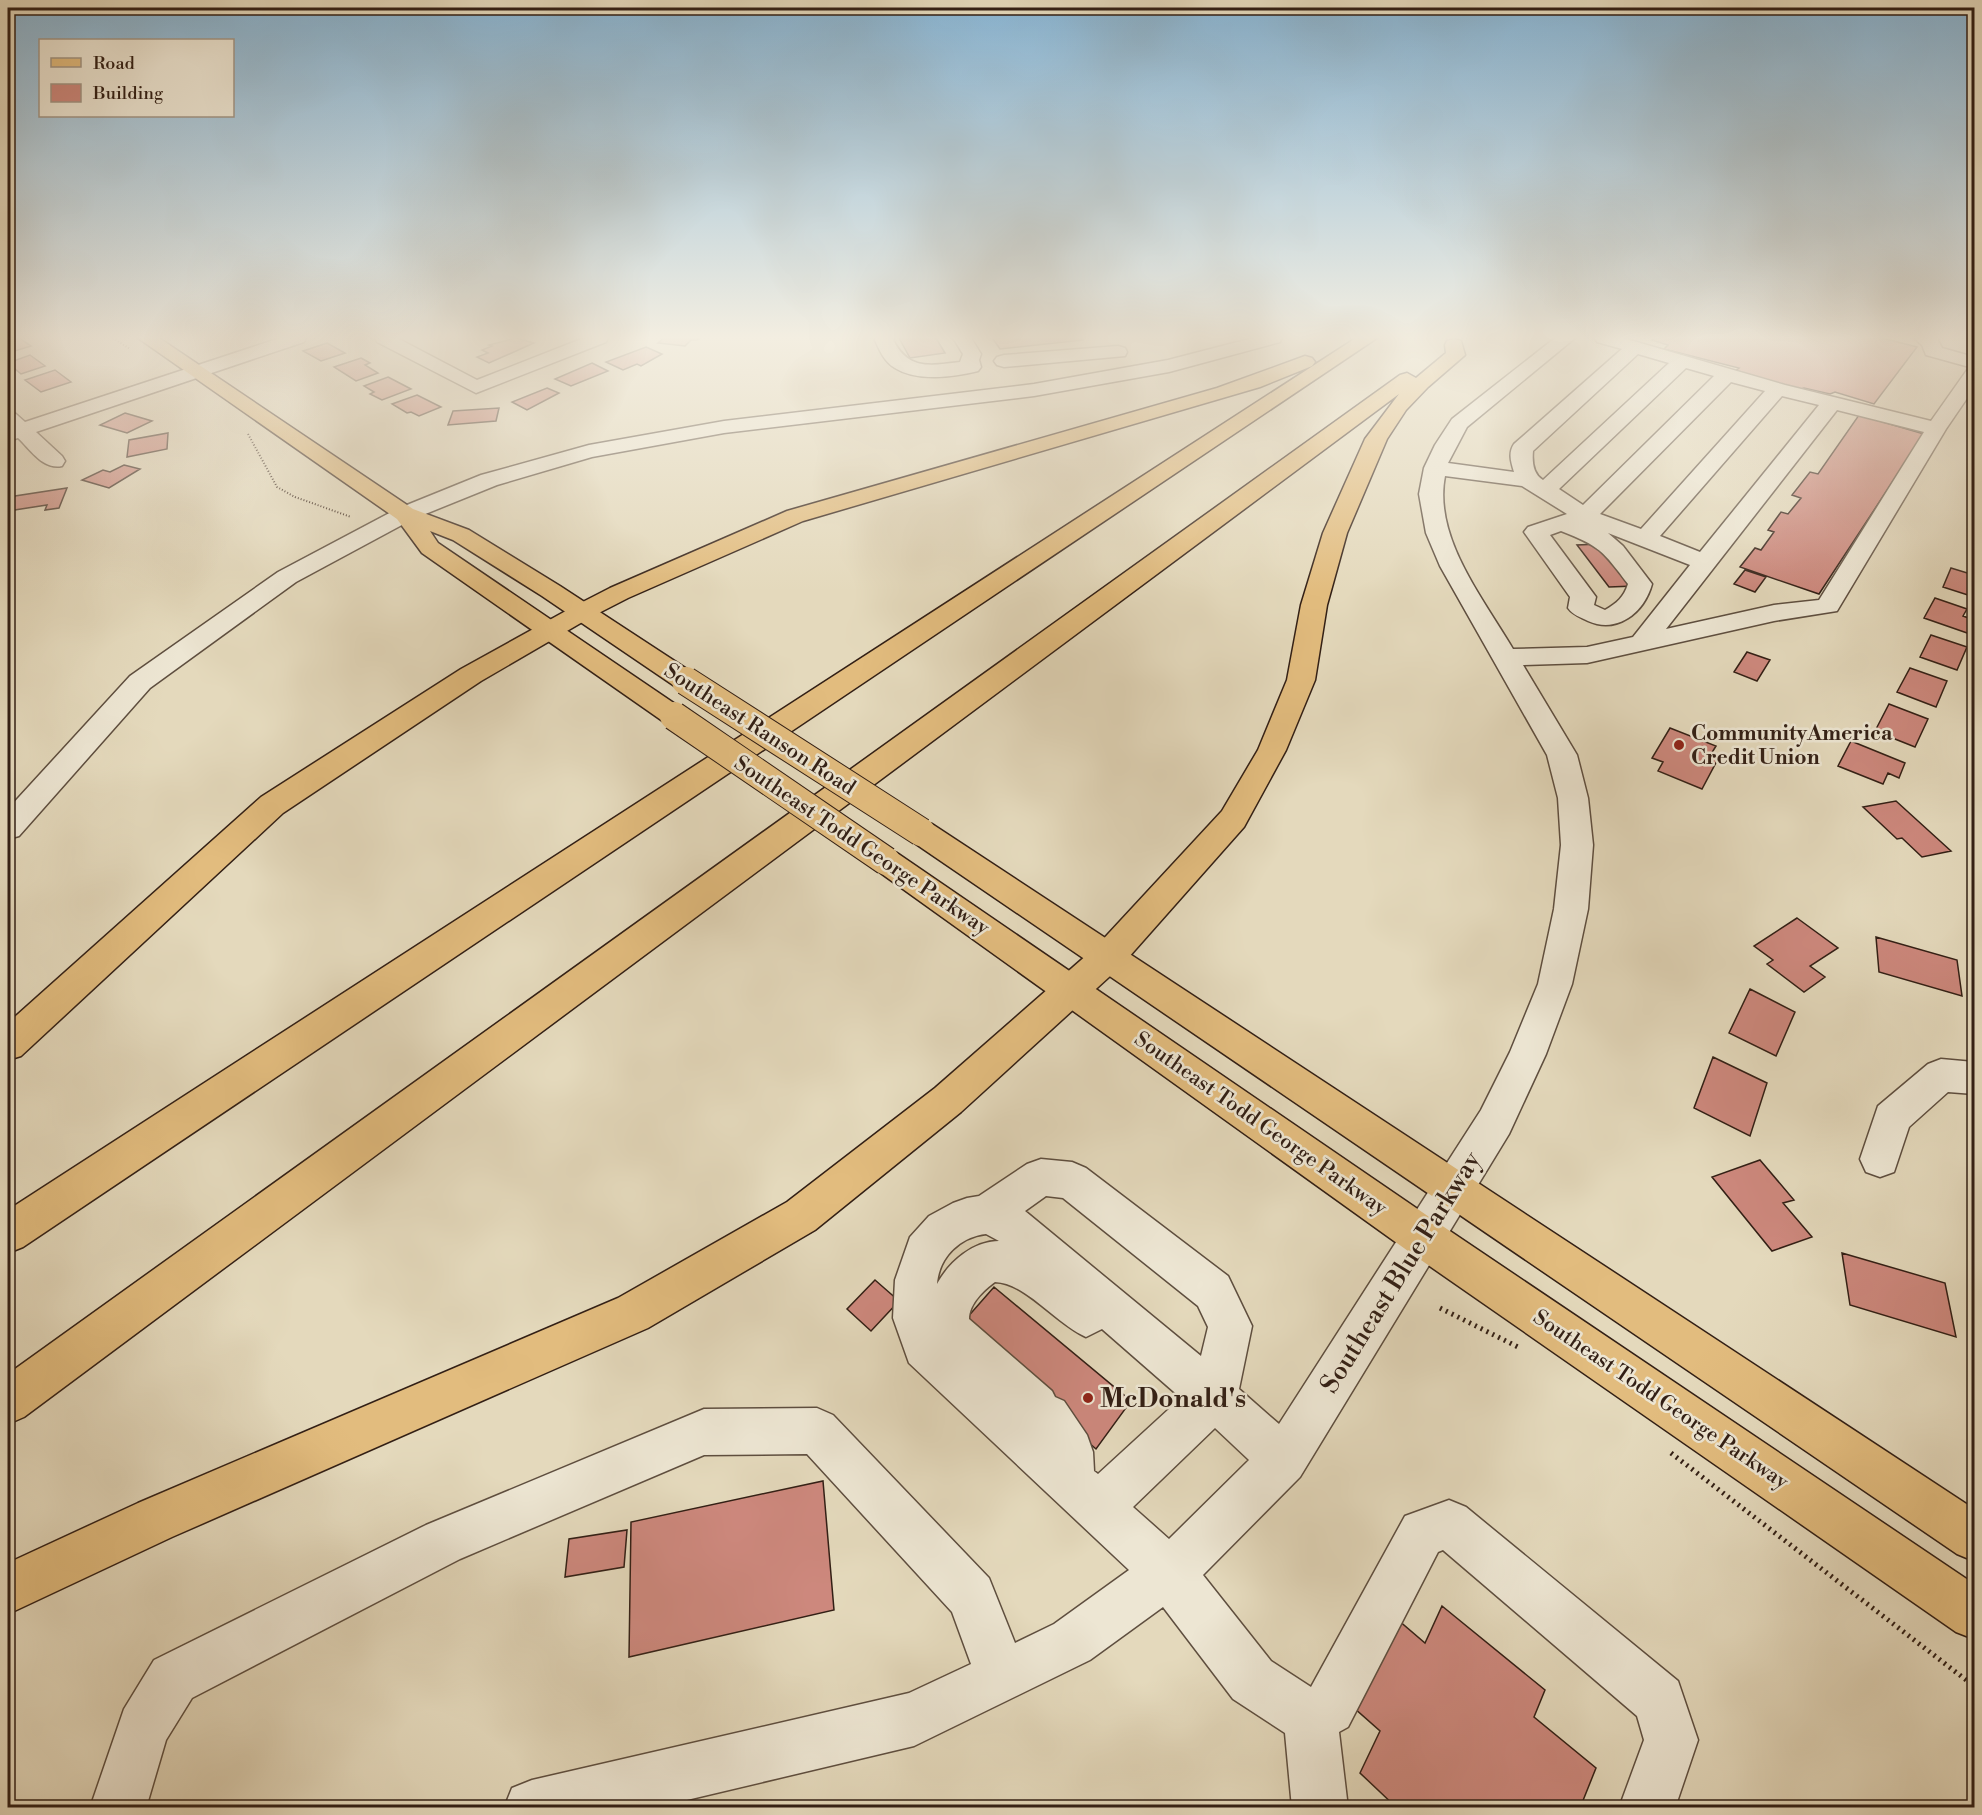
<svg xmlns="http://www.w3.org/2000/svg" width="1982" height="1815" viewBox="0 0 1982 1815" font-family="'Libre Bodoni',serif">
  <rect width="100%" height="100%" fill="#e4d9bc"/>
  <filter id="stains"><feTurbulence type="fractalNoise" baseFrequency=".00333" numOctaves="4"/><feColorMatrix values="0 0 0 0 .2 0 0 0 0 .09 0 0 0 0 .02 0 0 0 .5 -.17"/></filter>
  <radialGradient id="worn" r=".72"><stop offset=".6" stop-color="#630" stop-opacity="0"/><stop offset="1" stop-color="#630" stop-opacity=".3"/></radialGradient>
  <!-- building -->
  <path fill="#cd887d" stroke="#321f15" stroke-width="1.5" d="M19,338L31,346L8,353V341Z
    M516,338L534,343L489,363L477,357L488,353L482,350L492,346L489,345Z
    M664,338H700L697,340H691L685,346L658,343Z
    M899,338H936L945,353L910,358Z
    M1003,338H1081L1083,340L1000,349L993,339Z
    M1656,338H1882L1917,347L1874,404L1835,392L1830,394L1804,388L1798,390L1734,372L1739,368L1664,349L1668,345L1652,340Z
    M327,343L345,353L321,361L303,351Z
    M646,347L662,354L641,366L637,364L623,370L606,362Z
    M30,355L45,366L21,374L8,363Z
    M361,358L370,363L365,365L378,373L356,381L334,367Z
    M592,363L608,371L571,386L555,379Z
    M55,370L71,382L41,392L25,380Z
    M388,377L411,389L382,400L370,394L374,392L364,386Z
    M547,388L559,393L527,410L512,402Z
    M417,395L441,407L419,416L411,412L407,413L392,404Z
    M499,408L496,421L448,425L453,411Z
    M125,413L152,421L127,433L100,425Z
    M1859,415L1924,434L1819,594L1740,567L1755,548L1761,550L1774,532L1768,530L1781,512L1788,514L1801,498L1792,495L1810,472L1818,474Z
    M168,433L167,449L127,457L129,440Z
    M124,465L140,469L109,488L82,480L103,470L110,472Z
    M67,488L59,508L45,510L47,505L8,511L15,496Z
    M1600,544L1634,586L1609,587L1577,545Z
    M1951,568L1974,575V597L1943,587Z
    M1745,570L1766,577L1755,592L1734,584Z
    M1935,598L1967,609L1963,616L1974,620L1970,634L1924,618Z
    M1931,635L1967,647L1957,670L1920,657Z
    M1747,652L1770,660L1757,681L1734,672Z
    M1910,668L1947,681L1936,707L1897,692Z
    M1889,704L1928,719L1915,747L1875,731Z
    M1670,728L1716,746L1711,754L1719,757L1702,789L1658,771L1663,762L1652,758Z
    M1851,741L1905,763L1899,778L1888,773L1883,784L1838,766Z
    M1896,801L1951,851L1922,857L1902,838L1897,839L1863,807Z
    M1797,918L1838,948L1810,966L1825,977L1804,992L1767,964L1773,960L1754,946Z
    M1876,937L1957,960L1962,996L1879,972Z
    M1750,989L1795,1012L1776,1056L1729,1033Z
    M1713,1057L1767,1083L1750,1136L1694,1108Z
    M1760,1160L1794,1200L1783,1203L1812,1237L1772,1251L1712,1177Z
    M1842,1253L1945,1283L1956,1337L1850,1305Z
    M875,1280L899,1301L871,1331L847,1309Z
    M994,1287L1131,1401L1096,1449L958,1328Z
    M823,1481L834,1610L629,1657L631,1522Z
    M627,1530L624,1567L565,1577L569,1539Z
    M1442,1606L1545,1690L1534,1717L1596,1768L1580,1808H1397L1360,1773L1380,1731L1353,1707L1398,1620L1425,1643Z"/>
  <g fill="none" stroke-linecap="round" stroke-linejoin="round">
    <defs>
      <path id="minor" d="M280,338H306L304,342L36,432L62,456L65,461L62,466C43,470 31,450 18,438L8,441V412L16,414L25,422Z
        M375,338H397L477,380L584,338H608L606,342L476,393L377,342Z
        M874,338H892C908,370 927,366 960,362L963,354L953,338H971L981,354L979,360L981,367L978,371C954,377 917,382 895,368C884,362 879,349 874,338Z
        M1253,338H1282L1280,342L1169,372L1034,396L724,433L592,457L497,485L413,519L296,582L150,688L19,836L8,839V809L130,676L278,572L397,509L481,475L589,445L724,421L1034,384L1168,360Z
        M1555,338H1575L1467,427L1448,463L1514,472C1511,462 1508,453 1514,444L1622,349L1597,342L1595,338H1623L1785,385L1931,421L1967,370L1973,368L1926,355L1922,345L1914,338H1937L1942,348L1974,357V388L1946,429L1837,611L1774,621L1587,663L1523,665L1577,755L1588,798L1593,845L1588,909L1572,984L1546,1054L1509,1134L1300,1477L1203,1575L1271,1661L1311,1687L1405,1516L1449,1500L1466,1507L1678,1681L1698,1740L1675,1808H1619L1644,1740L1637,1716L1443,1550L1438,1552L1348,1727L1339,1732L1348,1808H1292L1285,1733L1233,1699L1163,1607L1090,1660L914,1746L653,1808H504L512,1788L532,1780L909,1693L971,1664L952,1612L807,1454L704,1455L460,1559L192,1698L166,1740L146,1808H90L124,1709L154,1660L426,1525L704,1409L817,1408L833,1415L989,1578L1015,1643L1054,1624L1129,1570L909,1363L893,1318L895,1280L910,1237L929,1216L953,1203L967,1198L979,1196L1027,1164L1041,1159L1072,1162L1086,1168L1228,1276L1252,1326L1239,1389L1279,1424L1481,1110L1510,1052L1538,984L1554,909L1561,845L1558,798L1547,755L1440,566L1426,533L1419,494L1424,468L1435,445L1452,419ZM1638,354L1669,363L1543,480C1533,474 1532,462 1533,451ZM1686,368L1714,376L1583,505L1559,489ZM1731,382L1765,391L1641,529L1600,514ZM1782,396L1819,405L1700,552L1660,536ZM1837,410L1924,432L1819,600L1774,605L1666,629ZM1445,476L1522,486L1567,514L1528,527L1524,532L1570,597L1568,608C1573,615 1580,617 1588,621C1617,634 1644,613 1652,584L1623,546L1608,533L1690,565L1633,637L1587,647L1513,649C1483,598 1433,537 1445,476ZM1561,531C1600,546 1603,551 1628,584C1624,597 1617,603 1605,610L1594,605L1596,597L1550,535ZM1046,1196L1063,1198L1198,1306L1208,1327L1201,1356L1025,1211ZM986,1234L999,1241C973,1241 949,1262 937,1284C939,1257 960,1237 986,1234ZM995,1282C1026,1283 1056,1324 1086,1337L1102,1329L1181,1398L1098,1474L1094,1471L1093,1452L1087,1435L1064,1401L1055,1397L1052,1391L969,1319C969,1304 984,1290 995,1282ZM1215,1428L1249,1460L1169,1539L1133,1507Z
        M1118,346L1125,348L1127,352L1125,356L1004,367L997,365L994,361L997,357L1004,355Z
        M1941,1059L1974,1062V1094L1948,1092L1909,1127L1894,1172L1880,1177L1866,1172L1860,1159L1878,1106L1928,1064Z"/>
      <path id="major" d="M138,338H159L413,509L469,530L560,586L696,675L700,681L696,687L686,690L676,687L542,596L453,540L430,531L438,543L684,710L688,716L684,722L674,725L664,722L422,553L397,519Z
        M921,821L932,824L1974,1509V1561L1957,1554L910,840L905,832L910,824Z
        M886,849L897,853L1438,1223L1974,1584V1639L1956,1632L1408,1251L875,869L870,861L875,853Z"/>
      <path id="highway" d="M1356,338H1377L23,1247L8,1253V1210Z
        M1454,339L1461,341L1465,355L1428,387L1406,410L1387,439L1347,533L1327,605L1315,680L1286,750L1244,827L1120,967L961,1112L815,1230L648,1328L172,1537L8,1614V1563L138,1503L618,1298L787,1202L935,1088L1096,947L1222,811L1258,750L1287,680L1301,605L1323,533L1365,439L1399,394L24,1417L8,1424V1374L1400,375L1407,373L1416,378L1446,353L1445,345L1447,341Z
        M1305,356L1312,358L1315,362L1312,366L1260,387L803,521L628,598L591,617L481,681L283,813L21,1056L8,1060V1023L261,797L461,669L573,607L610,588L787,511L1217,388Z"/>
    </defs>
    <!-- minor casing -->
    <use href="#minor" stroke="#5e4e3f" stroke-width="3"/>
    <!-- major casing -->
    <use href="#major" stroke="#321f15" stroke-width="3"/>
    <!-- highway casing -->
    <use href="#highway" stroke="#321f15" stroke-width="3"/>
    <!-- path-far1 -->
    <path stroke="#321f15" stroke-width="2" stroke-dasharray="1 2" stroke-linecap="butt" d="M113,338L130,349
      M248,434L277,487L295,497L351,517"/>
    <!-- path -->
    <path stroke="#321f15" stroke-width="5" stroke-dasharray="2 4.5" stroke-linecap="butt" d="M1440,1308L1520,1348
      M1671,1453L1974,1686"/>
    <!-- minor -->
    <use href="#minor" fill="#ede6d3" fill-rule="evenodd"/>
    <!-- major -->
    <use href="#major" fill="#e2bc7e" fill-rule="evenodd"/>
    <!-- highway -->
    <use href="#highway" fill="#e2bc7e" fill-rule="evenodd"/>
    <defs>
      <path id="major-bridge" d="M686,681L921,832
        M674,716L886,861"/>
    </defs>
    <!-- major-bridge casing -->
    <use href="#major-bridge" stroke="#321f15" stroke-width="30" stroke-linecap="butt"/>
    <!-- major-bridge -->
    <use href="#major-bridge" stroke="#e2bc7e" stroke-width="28"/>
  </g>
  <!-- sky -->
  <linearGradient id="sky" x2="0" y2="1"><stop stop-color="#88b6d6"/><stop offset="0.57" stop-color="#f3eee1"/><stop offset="1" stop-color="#f3eee1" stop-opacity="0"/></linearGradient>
  <rect width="1982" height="592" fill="url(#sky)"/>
  <!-- markers -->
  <g fill="#8f2418" stroke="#ede6d3" stroke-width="2">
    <circle cx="1679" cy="745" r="6"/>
    <circle cx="1088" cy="1398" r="6"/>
  </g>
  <g text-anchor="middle" stroke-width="5" stroke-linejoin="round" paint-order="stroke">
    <!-- street labels -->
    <g font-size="21" fill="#321f15" stroke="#ede6d3">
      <text transform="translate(760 729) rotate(33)" y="7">Southeast Ranson Road</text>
      <text transform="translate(862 845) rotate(34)" y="7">Southeast Todd George Parkway</text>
      <text transform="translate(1261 1123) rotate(35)" y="7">Southeast Todd George Parkway</text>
      <text transform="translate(1661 1399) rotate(34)" y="7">Southeast Todd George Parkway</text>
    </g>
    <!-- poi labels -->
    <g font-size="21" font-weight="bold" fill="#321f15" stroke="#ede6d3" text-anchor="start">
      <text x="1691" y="740">CommunityAmerica<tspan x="1691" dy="24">Credit Union</tspan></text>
    </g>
    <!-- near-street labels -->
    <g font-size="26" fill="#321f15" stroke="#ede6d3">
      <text transform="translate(1400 1272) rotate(-58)" y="9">Southeast Blue Parkway</text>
    </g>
    <!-- near-poi labels -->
    <g font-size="26" font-weight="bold" fill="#321f15" stroke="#ede6d3" text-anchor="start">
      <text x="1100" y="1407">McDonald's</text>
    </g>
  </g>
  <!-- margin -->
  <rect width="1982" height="1815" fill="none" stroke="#e4d9bc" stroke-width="30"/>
  <rect x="9" y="9" width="1964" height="1797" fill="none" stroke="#321f15" stroke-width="3"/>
  <rect x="15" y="15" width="1952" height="1785" fill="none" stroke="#321f15" stroke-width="1.5"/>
  <!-- legend -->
  <rect x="39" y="39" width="195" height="78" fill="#ede6d3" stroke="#a29687" stroke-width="1.5"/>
  <rect x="51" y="58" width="30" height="9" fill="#e2bc7e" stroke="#a29687" stroke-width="1.5"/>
  <text x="93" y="69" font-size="18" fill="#321f15">Road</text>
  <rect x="51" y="84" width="30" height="18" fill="#cd887d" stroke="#a29687" stroke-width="1.5"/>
  <text x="93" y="99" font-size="18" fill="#321f15">Building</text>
  <rect width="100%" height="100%" filter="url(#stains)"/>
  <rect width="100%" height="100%" fill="url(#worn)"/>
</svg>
